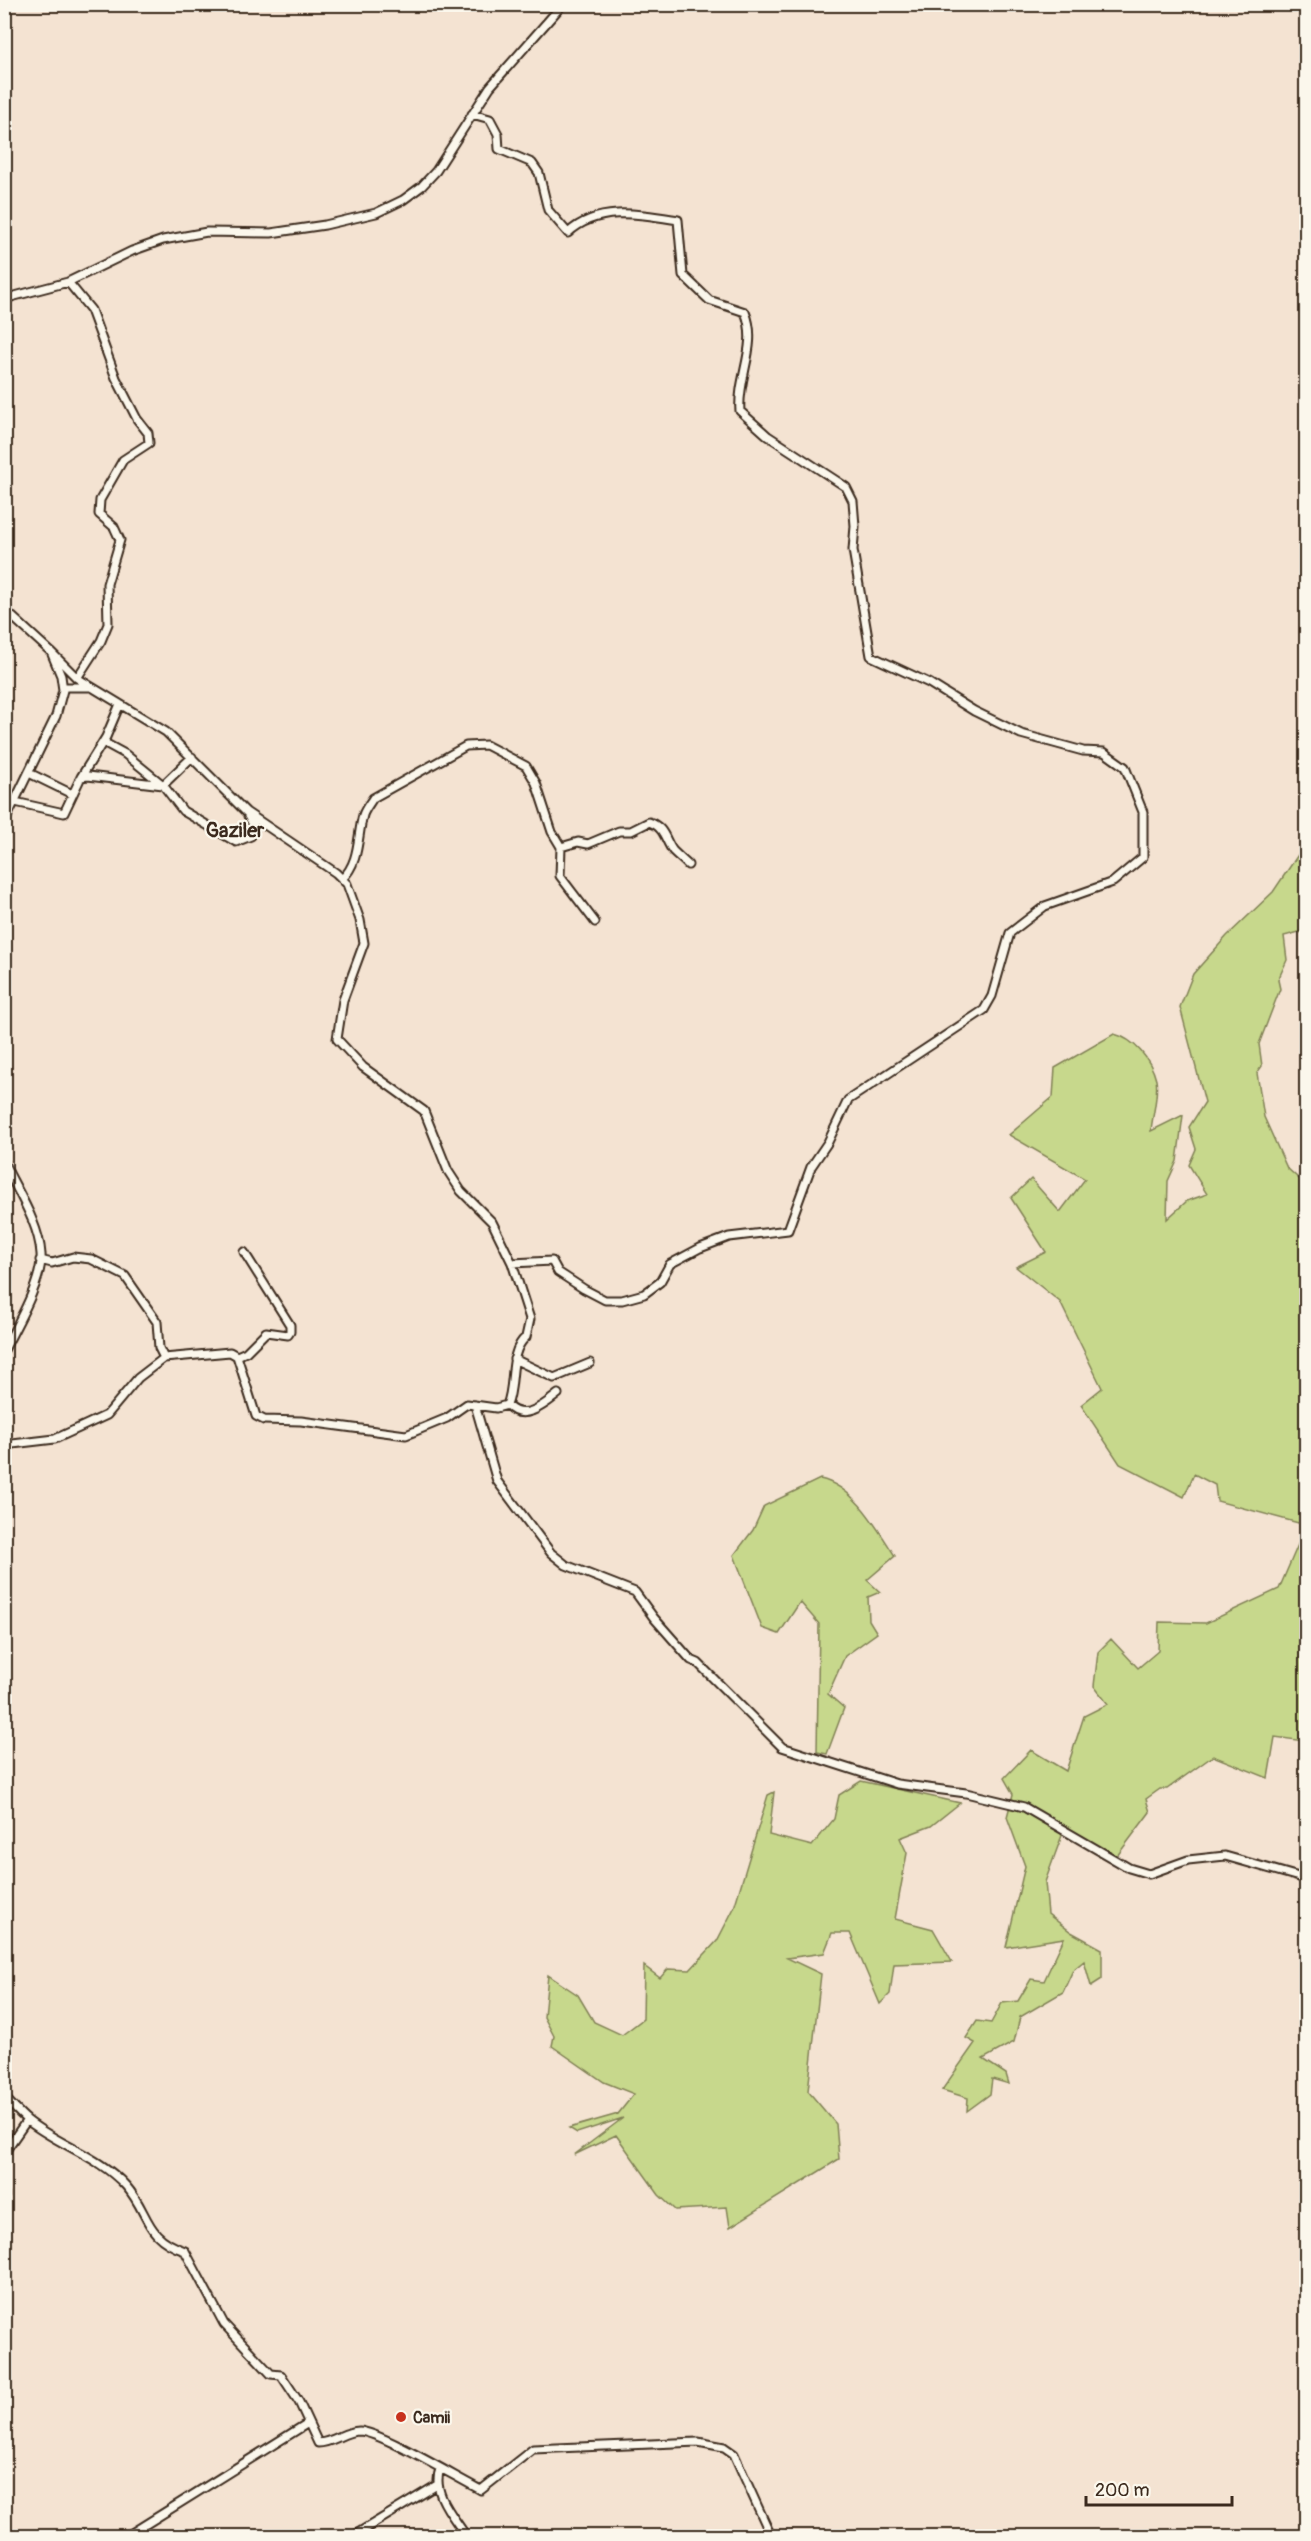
<svg xmlns="http://www.w3.org/2000/svg" width="1311" height="2541" viewBox="0 0 1311 2541" font-family="Pangolin,sans-serif">
  <rect width="100%" height="100%" fill="#f4e3d2"/>
  <filter id="ink" filterUnits="userSpaceOnUse"><feTurbulence type="fractalNoise" baseFrequency=".0167" numOctaves="2"/><feDisplacementMap in="SourceGraphic" scale="12" xChannelSelector="R" yChannelSelector="G"/><feConvolveMatrix kernelMatrix="1 2 1 2 8 2 1 2 1" color-interpolation-filters="sRGB"/></filter>
  <g filter="url(#ink)">
    <!-- green -->
    <path fill="#c7d88c" stroke="#818155" stroke-width="1.5" d="M1306,843V934L1299,932L1284,936L1287,960L1278,980L1280,989L1259,1044L1262,1066L1257,1073L1264,1117L1287,1168L1306,1185V1525L1217,1501L1215,1485L1194,1474L1184,1497L1120,1464L1081,1405L1102,1388L1060,1302L1016,1267L1046,1252L1011,1198L1031,1179L1060,1212L1085,1179L1009,1135L1053,1097L1055,1068L1114,1034C1134,1039 1151,1059 1156,1080C1159,1095 1152,1116 1151,1131L1183,1115L1177,1161L1168,1181L1167,1219L1187,1201L1207,1194L1189,1165L1196,1149L1189,1127L1205,1102L1180,1007L1193,974L1227,936L1273,892Z
      M820,1479C854,1486 877,1528 895,1556L867,1580L880,1592L868,1597L869,1620L877,1633L845,1656L828,1694L844,1708L827,1754L817,1752L819,1624L800,1602L779,1634L762,1628L734,1555L753,1530L764,1506Z
      M1306,1526V1732L1304,1741L1275,1737L1268,1778L1213,1756L1167,1789H1160L1146,1799L1150,1812L1117,1856L1065,1827L1045,1882L1048,1914L1071,1932L1102,1949V1979L1091,1986L1084,1961L1073,1970L1063,1992L1020,2017L1014,2042L983,2059L1006,2074L1009,2084L992,2079L990,2094L967,2111L968,2098L942,2090L975,2043L966,2038L977,2021L991,2023L1002,2003L1018,2001L1031,1979L1044,1981L1064,1938L1006,1947L1025,1866L1007,1817L1013,1794L1004,1778L1031,1750L1066,1771L1084,1716L1108,1704L1094,1686L1098,1652L1111,1639L1138,1668L1158,1651L1159,1622L1206,1623L1279,1589Z
      M861,1781L960,1803L931,1826L900,1838L907,1853L895,1919L933,1929L952,1962L894,1964L890,1994L880,2004L850,1933H832L824,1953L787,1958L821,1974L808,2091L836,2124L839,2159L730,2227L727,2207L675,2210L659,2195L616,2135L574,2155L623,2118L577,2133L569,2128L618,2114L634,2094L604,2082L552,2046L554,2036L544,2017L548,1975L578,1995L594,2022L622,2035L643,2019L644,1966L660,1978L668,1969L690,1970L717,1941L734,1908L768,1795L774,1792L769,1835L812,1846L834,1819L839,1795Z"/>
    <g fill="none" stroke-linecap="round" stroke-linejoin="round">
      <defs>
        <path id="minor" d="M68,282L91,310L116,378L137,419L148,433L149,443L123,460L100,500L99,514L114,527L120,540L107,584L108,624L101,641L77,678
          M4,302L11,297L68,282L132,251L163,240L207,232L271,233L325,225L376,213L403,200L422,186L436,171L490,87L563,4
          M4,609L51,652L61,676L63,690L56,716L4,823
          M51,652L77,678L166,732L246,812L336,873L347,884L360,920L364,943L343,1000L337,1039L363,1067L424,1111L448,1171L461,1191L492,1222L512,1263
          M63,687H92
          M103,742L125,754L163,785
          M192,757L163,785L183,811L236,842L251,836L255,828L248,816
          M29,773L72,794
          M81,777L106,737L120,704
          M15,802L64,813L81,777L88,776L163,785
          M561,847L578,842L588,844L619,831H631L649,822C665,827 665,841 673,851C678,856 683,860 688,865
          M342,879C360,862 357,837 363,815C365,809 370,803 373,798L466,746L486,745L526,766L536,783L552,832L561,847L560,876L595,922
          M4,1163C17,1191 39,1223 41,1254C43,1281 16,1326 4,1350
          M40,1260L52,1263L73,1257L91,1259L125,1276L157,1322L159,1348L164,1358
          M237,1356L246,1352L266,1332L288,1335L290,1332V1325L244,1252
          M514,1359L554,1378L590,1363
          M475,1405L497,1481L551,1553L566,1565L635,1592L654,1618L691,1660L698,1663L782,1747L897,1784L966,1793L1024,1807L1129,1868L1149,1874L1188,1860L1225,1856L1306,1879
          M507,1405C523,1423 544,1405 558,1394
          M4,1445L55,1439L107,1415L138,1378L164,1358L230,1352L237,1356L256,1416L264,1420L301,1421L406,1435L447,1418L467,1404L496,1408L507,1405C516,1384 508,1352 526,1337L530,1319L512,1263L552,1261L558,1272L584,1289L605,1300H622L644,1294L660,1282L670,1264L700,1248L729,1237L788,1230L811,1167L828,1142L848,1100L984,1010L992,996L1010,933L1045,906L1113,882L1143,857V812L1125,767L1104,752L1083,751L1021,734L974,711L929,683L871,656L853,550L855,526L853,501L846,487L768,436L740,411C737,377 759,345 745,312L709,300L683,275L678,220C641,214 598,205 568,233L548,210L539,173L532,163L499,149L498,134L490,119L472,114
          M4,2097C12,2105 19,2113 27,2120C58,2145 99,2156 126,2186C150,2213 143,2237 185,2251L224,2324L271,2374L281,2375L299,2402L318,2443C333,2443 344,2431 359,2431C381,2432 457,2478 481,2490L533,2449L698,2442L724,2447L734,2454L771,2536
          M4,2153L27,2120
          M4,2194V2201
          M440,2469C431,2493 454,2517 466,2536
          M127,2536L308,2423
          M353,2536L437,2485"/>
      </defs>
      <!-- minor casing -->
      <use href="#minor" stroke="#3b2a1e" stroke-width="11"/>
      <!-- minor -->
      <use href="#minor" stroke="#fbf7ec" stroke-width="7"/>
    </g>
  </g>
  <!-- markers -->
  <circle fill="#c8321e" stroke="#fbf7ec" stroke-width="2" cx="401" cy="2417" r="6"/>
  <g text-anchor="middle" stroke-width="4.5" stroke-linejoin="round" paint-order="stroke">
    <!-- poi labels -->
    <g font-size="16" font-weight="bold" fill="#3b2a1e" stroke="#fbf7ec" text-anchor="start">
      <text x="413" y="2423">Camii</text>
    </g>
    <!-- quarter labels -->
    <g font-size="20" font-weight="bold" fill="#3b2a1e" stroke="#fbf7ec">
      <text x="235" y="837">Gaziler</text>
    </g>
  </g>
  <!-- margin -->
  <rect width="1311" height="2541" fill="none" stroke="#fbf7ec" stroke-width="24"/>
  <rect x="12" y="12" width="1287" height="2517" fill="none" stroke="#3b2a1e" stroke-width="2" filter="url(#ink)"/>
  <!-- scale -->
  <path d="M1086 2496v9h146v-9" fill="none" stroke="#3b2a1e" stroke-width="3"/>
  <text x="1095" y="2496" font-size="18" fill="#3b2a1e" stroke="#fbf7ec" stroke-width="4.5" paint-order="stroke">200 m</text>
</svg>
